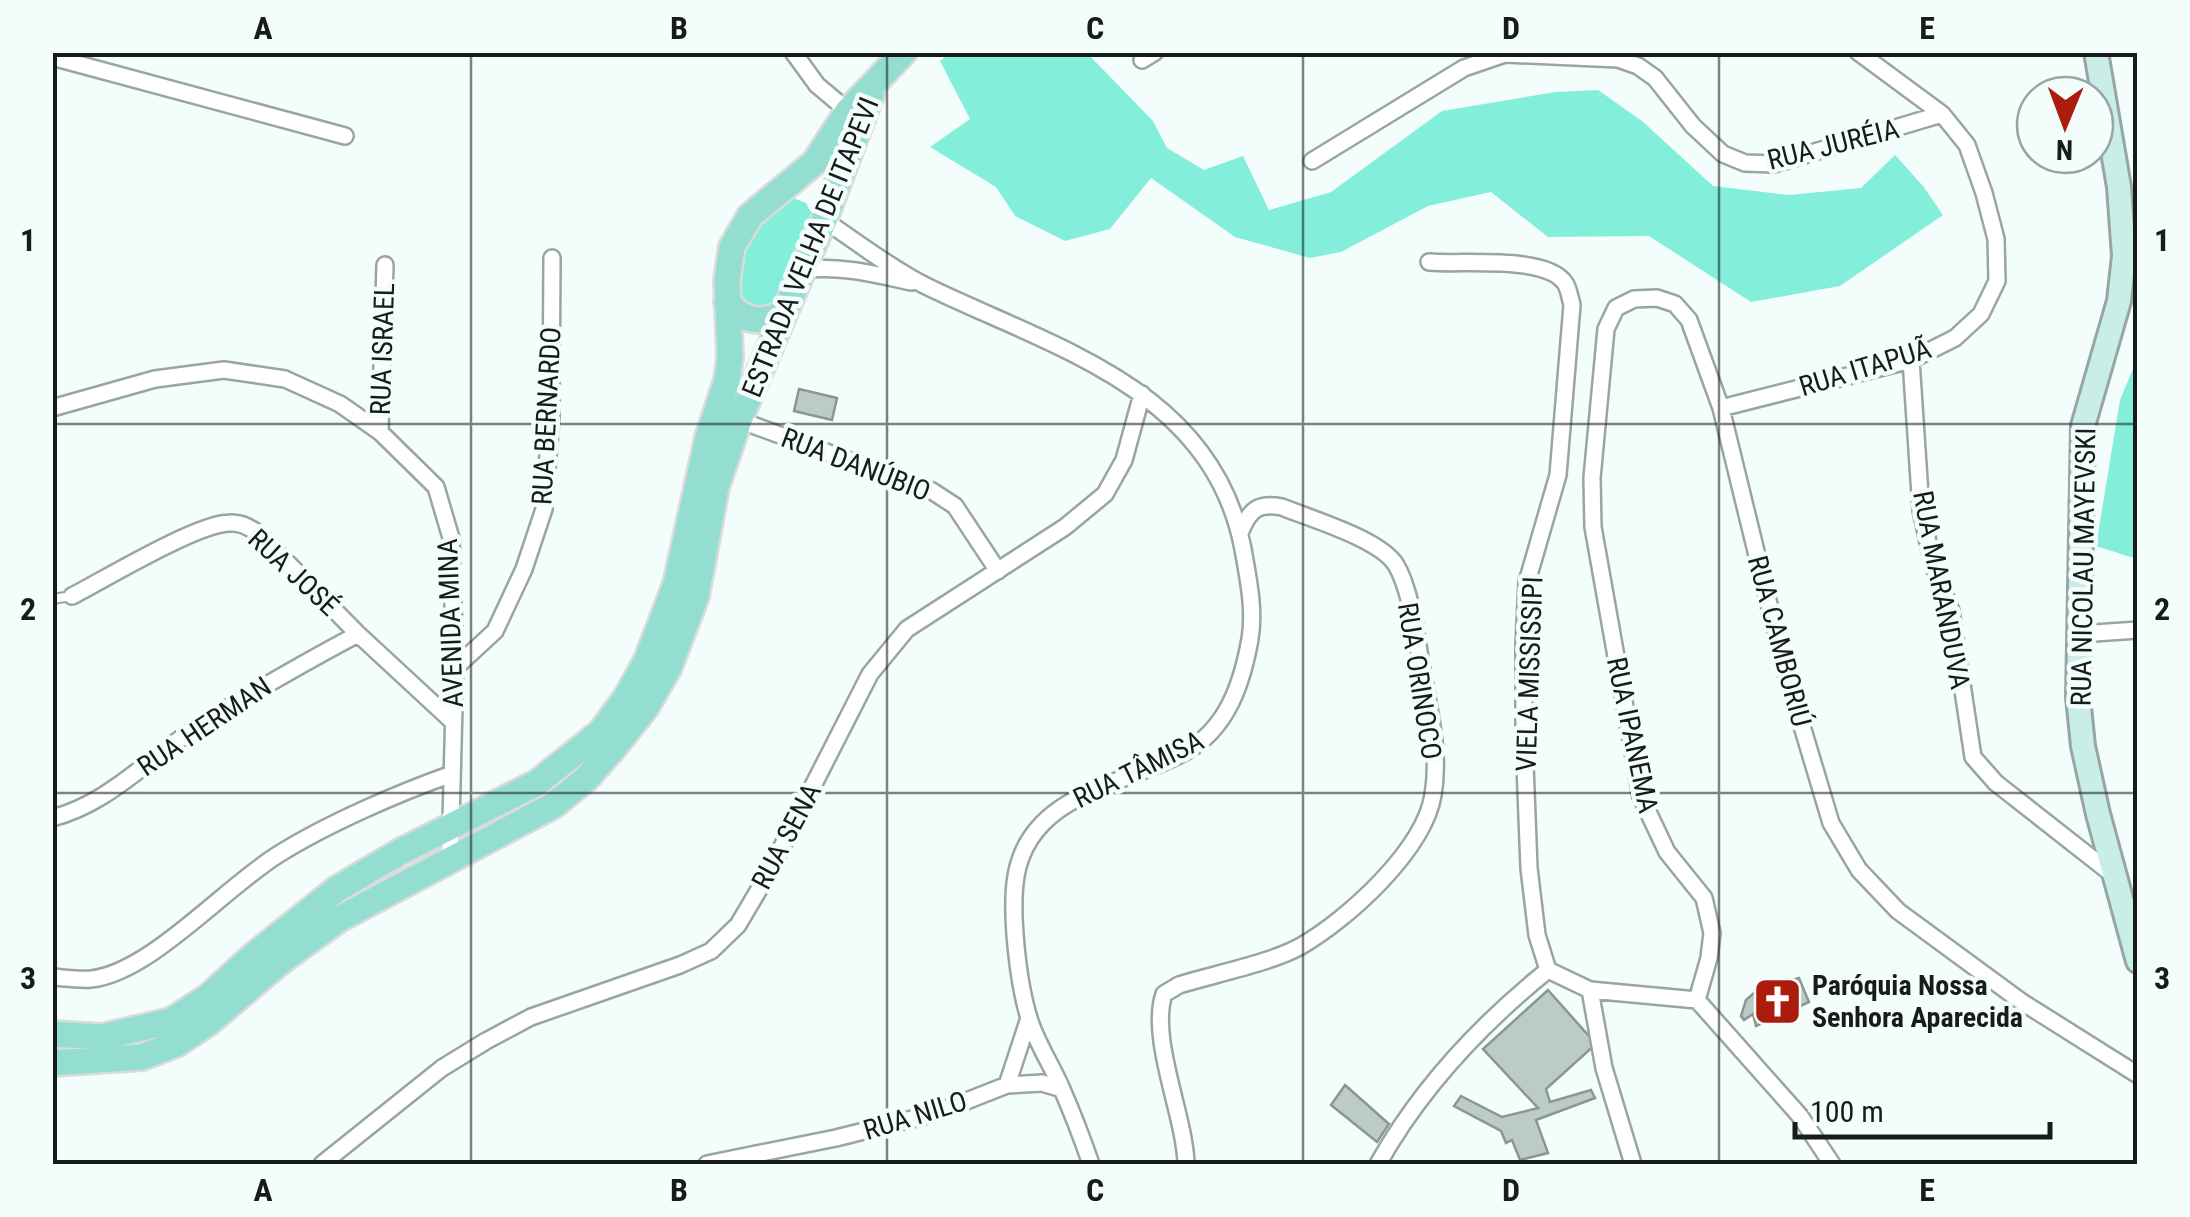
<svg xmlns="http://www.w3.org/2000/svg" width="2190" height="1217" viewBox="0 0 2190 1217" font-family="'Roboto Condensed',sans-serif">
  <rect width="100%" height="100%" fill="#f3fefc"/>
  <!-- green -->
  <path fill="#83eeda" d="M952,52L1087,53L1153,121L1167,148L1204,170L1243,156L1269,210L1331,192L1442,111L1555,92L1598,90L1642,121L1713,186L1789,195L1861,188L1895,155L1923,186L1943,215L1840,286L1751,302L1649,236L1548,237L1491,192L1428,206L1341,252L1310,258L1235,237L1151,178L1110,229L1065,241L1015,216L996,187L930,147L970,119L940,61Z
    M793,198L806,203L813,216L781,298L767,308L749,304L741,297C734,251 751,232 779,199Z
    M2137,359V559L2096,546L2120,400Z"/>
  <!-- building -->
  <path fill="#bdcbc8" stroke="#899693" stroke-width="2.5" d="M799,389L837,398L832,420L794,411Z
    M1799,978L1809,1002L1756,1026L1753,1014L1744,1020L1741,1016L1746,1000L1755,992Z
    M1548,990L1596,1044L1546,1089L1550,1102L1591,1090L1595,1098L1536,1120L1548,1153L1520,1160L1512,1140L1506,1143L1501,1131L1454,1106L1461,1096L1502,1117L1538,1108L1483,1049Z
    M1345,1085L1389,1124L1377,1142L1331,1105Z"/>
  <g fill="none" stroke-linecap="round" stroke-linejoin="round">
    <defs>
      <path id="lane" d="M52,599L72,596"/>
      <path id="street" d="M793,52L817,85L848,111
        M52,57L345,136
        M1142,60L1155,52
        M1312,161L1464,68L1505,54L1618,59L1638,66L1655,78L1693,126L1723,154L1745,163L1774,164L1942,114
        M824,220C857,242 890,268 926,286C1053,348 1212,388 1243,549C1248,578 1255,609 1250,639C1242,684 1227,729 1185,752C1125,785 1030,793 1016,876C1010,912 1018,983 1029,1018C1036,1042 1051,1064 1061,1087C1072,1112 1082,1138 1091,1164
        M1429,262C1462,265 1546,255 1565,283C1569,289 1570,298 1572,305L1558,475L1527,582L1524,644V739L1529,868L1537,935L1548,970
        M802,270C840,265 874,274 911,282
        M1911,360L1921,510L1933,565L1951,611L1973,757L1996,783L2112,874
        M52,408L155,379L224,370L285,379L340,404L380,432L436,487L451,538L455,668L450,860
        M1721,408L1911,360L1955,338L1981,314L1997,281L1996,239L1984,193L1967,145L1942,114L1858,52
        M739,420L932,491L955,506L998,571
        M380,432L385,265
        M72,596C105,579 196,524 229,523C241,522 248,527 258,533L358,634L452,721
        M2080,634L2138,630
        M455,668L495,631L524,569L544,509L551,417L552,258
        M52,818C105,805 145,762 190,732C245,696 300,665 358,634
        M1548,970L1590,990L1697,1000
        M52,977C65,978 78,980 91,979C150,973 225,887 279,854C327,824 398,793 452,774
        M1590,990L1604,1068L1633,1164
        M1007,1085L1029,1018
        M322,1164L442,1068L486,1041L531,1017L680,965L711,951L738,925L768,874L870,674L907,629L1065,527L1105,494L1124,460L1142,394
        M707,1164L836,1138L936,1113L1007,1085L1042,1083L1062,1089
        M1186,1164C1185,1116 1149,1039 1164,994L1179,985C1214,974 1271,963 1301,946C1348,919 1424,850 1433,795C1440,755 1430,714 1423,675C1417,643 1412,592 1396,565C1380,539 1311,519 1282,507C1257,502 1249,511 1240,533
        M1378,1164C1420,1089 1481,1024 1548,970
        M1832,1164L1800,1116L1697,1000L1709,958L1712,933L1704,898L1667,852L1641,797L1593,527L1592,478L1606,329L1616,308L1634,299L1657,298L1675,304L1689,320L1721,408L1784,666L1831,823L1859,870L1898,911L2022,1002L2138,1075"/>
      <path id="secondary" d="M2096,52L2119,187L2124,256L2119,301L2083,426L2078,697L2083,746L2098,814L2138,961"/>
      <path id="primary" d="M727,302C744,322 759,324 783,314
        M52,1034L102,1037L171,1021L207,998L253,956L337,889L400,852L537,783L601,732L626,698L647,660L676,584L708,438L727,380L730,357L727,280L732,247L750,216L815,162L848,111L904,52
        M52,1063L142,1057L176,1044L208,1023L281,961L339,919L554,805L587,778L616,745L646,707L669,667L696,596L716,487L739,420L824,220L871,95"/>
    </defs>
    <!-- lane casing -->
    <use href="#lane" stroke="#98a6a3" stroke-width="12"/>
    <!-- street casing -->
    <use href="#street" stroke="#98a6a3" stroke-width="20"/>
    <!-- secondary casing -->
    <use href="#secondary" stroke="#98a6a3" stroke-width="28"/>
    <!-- primary casing -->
    <use href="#primary" stroke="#dadbdb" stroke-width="30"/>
    <!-- lane -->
    <use href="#lane" stroke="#fff" stroke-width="8"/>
    <!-- street -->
    <use href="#street" stroke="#fff" stroke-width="15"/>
    <!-- secondary -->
    <use href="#secondary" stroke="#c9eee8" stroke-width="22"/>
    <!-- primary -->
    <use href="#primary" stroke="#94ddd1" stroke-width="25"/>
  </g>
  <!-- grid -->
  <path fill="none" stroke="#171c1b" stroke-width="2.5" stroke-opacity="0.55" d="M471,52V1164M887,52V1164M1303,52V1164M1719,52V1164M52,424H2138M52,793H2138"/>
  <!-- icons -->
  <defs>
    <symbol id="church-square" viewBox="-11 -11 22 22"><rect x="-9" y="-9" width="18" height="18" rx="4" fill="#ac1c0d" stroke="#f3fefc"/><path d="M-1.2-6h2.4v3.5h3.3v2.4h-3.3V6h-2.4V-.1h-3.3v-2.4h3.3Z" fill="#fff"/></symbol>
  </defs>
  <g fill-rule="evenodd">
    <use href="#church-square" x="1750" y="974" width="55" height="55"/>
  </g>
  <g text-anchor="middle" stroke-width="9" stroke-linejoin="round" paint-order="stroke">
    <!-- street labels -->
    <g font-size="28" fill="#171c1b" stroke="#f3fefc">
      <text transform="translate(1833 144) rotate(-14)" y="10">RUA JURÉIA</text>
      <text transform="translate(810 247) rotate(-68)" y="10">ESTRADA VELHA DE ITAPEVI</text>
      <text transform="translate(382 349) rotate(-88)" y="10">RUA ISRAEL</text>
      <text transform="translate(1865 367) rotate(-17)" y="10">RUA ITAPUÃ</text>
      <text transform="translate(546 416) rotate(-87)" y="10">RUA BERNARDO</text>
      <text transform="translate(856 464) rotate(21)" y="10">RUA DANÚBIO</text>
      <text transform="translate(2083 567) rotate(-89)" y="10">RUA NICOLAU MAYEVSKI</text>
      <text transform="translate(294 572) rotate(43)" y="10">RUA JOSÉ</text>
      <text transform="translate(1942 590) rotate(79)" y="10">RUA MARANDUVA</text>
      <text transform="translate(450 623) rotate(-92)" y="10">AVENIDA MINA</text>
      <text transform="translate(1780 641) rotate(75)" y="10">RUA CAMBORIÚ</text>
      <text transform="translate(1529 674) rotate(-88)" y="10">VIELA MISSISSIPI</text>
      <text transform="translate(1420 681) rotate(81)" y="10">RUA ORINOCO</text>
      <text transform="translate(204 726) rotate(-34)" y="10">RUA HERMAN</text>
      <text transform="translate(1633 735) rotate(78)" y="10">RUA IPANEMA</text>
      <text transform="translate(1138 769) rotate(-26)" y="10">RUA TÂMISA</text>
      <text transform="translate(786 836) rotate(-62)" y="10">RUA SENA</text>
      <text transform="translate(915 1115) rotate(-17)" y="10">RUA NILO</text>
    </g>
    <!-- poi labels -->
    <g font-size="28" font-weight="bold" fill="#171c1b" stroke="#f3fefc" text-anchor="start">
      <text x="1812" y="995">Paróquia Nossa<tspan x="1812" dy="32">Senhora Aparecida</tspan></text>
    </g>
  </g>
  <!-- border -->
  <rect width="2190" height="1217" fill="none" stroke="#f3fefc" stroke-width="110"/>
  <!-- north arrow -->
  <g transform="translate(2065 125) rotate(181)"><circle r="48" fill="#f3fefc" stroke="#9ba4a2" stroke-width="2.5"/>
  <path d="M0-8L18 38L0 25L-18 38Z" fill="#ac1c0d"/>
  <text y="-15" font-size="28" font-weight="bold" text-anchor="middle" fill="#171c1b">N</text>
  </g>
  <!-- scale -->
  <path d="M1795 1122v15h255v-15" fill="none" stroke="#171c1b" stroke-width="5"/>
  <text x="1810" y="1122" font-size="30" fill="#171c1b" stroke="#f3fefc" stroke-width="8" paint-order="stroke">100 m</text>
  <rect x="55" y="55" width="2080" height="1107" fill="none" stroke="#171c1b" stroke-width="4"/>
  <g font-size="32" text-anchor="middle" font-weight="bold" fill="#171c1b">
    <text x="263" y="39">A</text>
    <text x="679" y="39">B</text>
    <text x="1095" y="39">C</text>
    <text x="1511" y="39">D</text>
    <text x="1927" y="39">E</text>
    <text x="28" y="251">1</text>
    <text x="2162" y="251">1</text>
    <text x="28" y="620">2</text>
    <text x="2162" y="620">2</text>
    <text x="28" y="989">3</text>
    <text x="2162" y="989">3</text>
    <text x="263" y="1201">A</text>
    <text x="679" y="1201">B</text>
    <text x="1095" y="1201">C</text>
    <text x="1511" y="1201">D</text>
    <text x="1927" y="1201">E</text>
  </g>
</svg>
